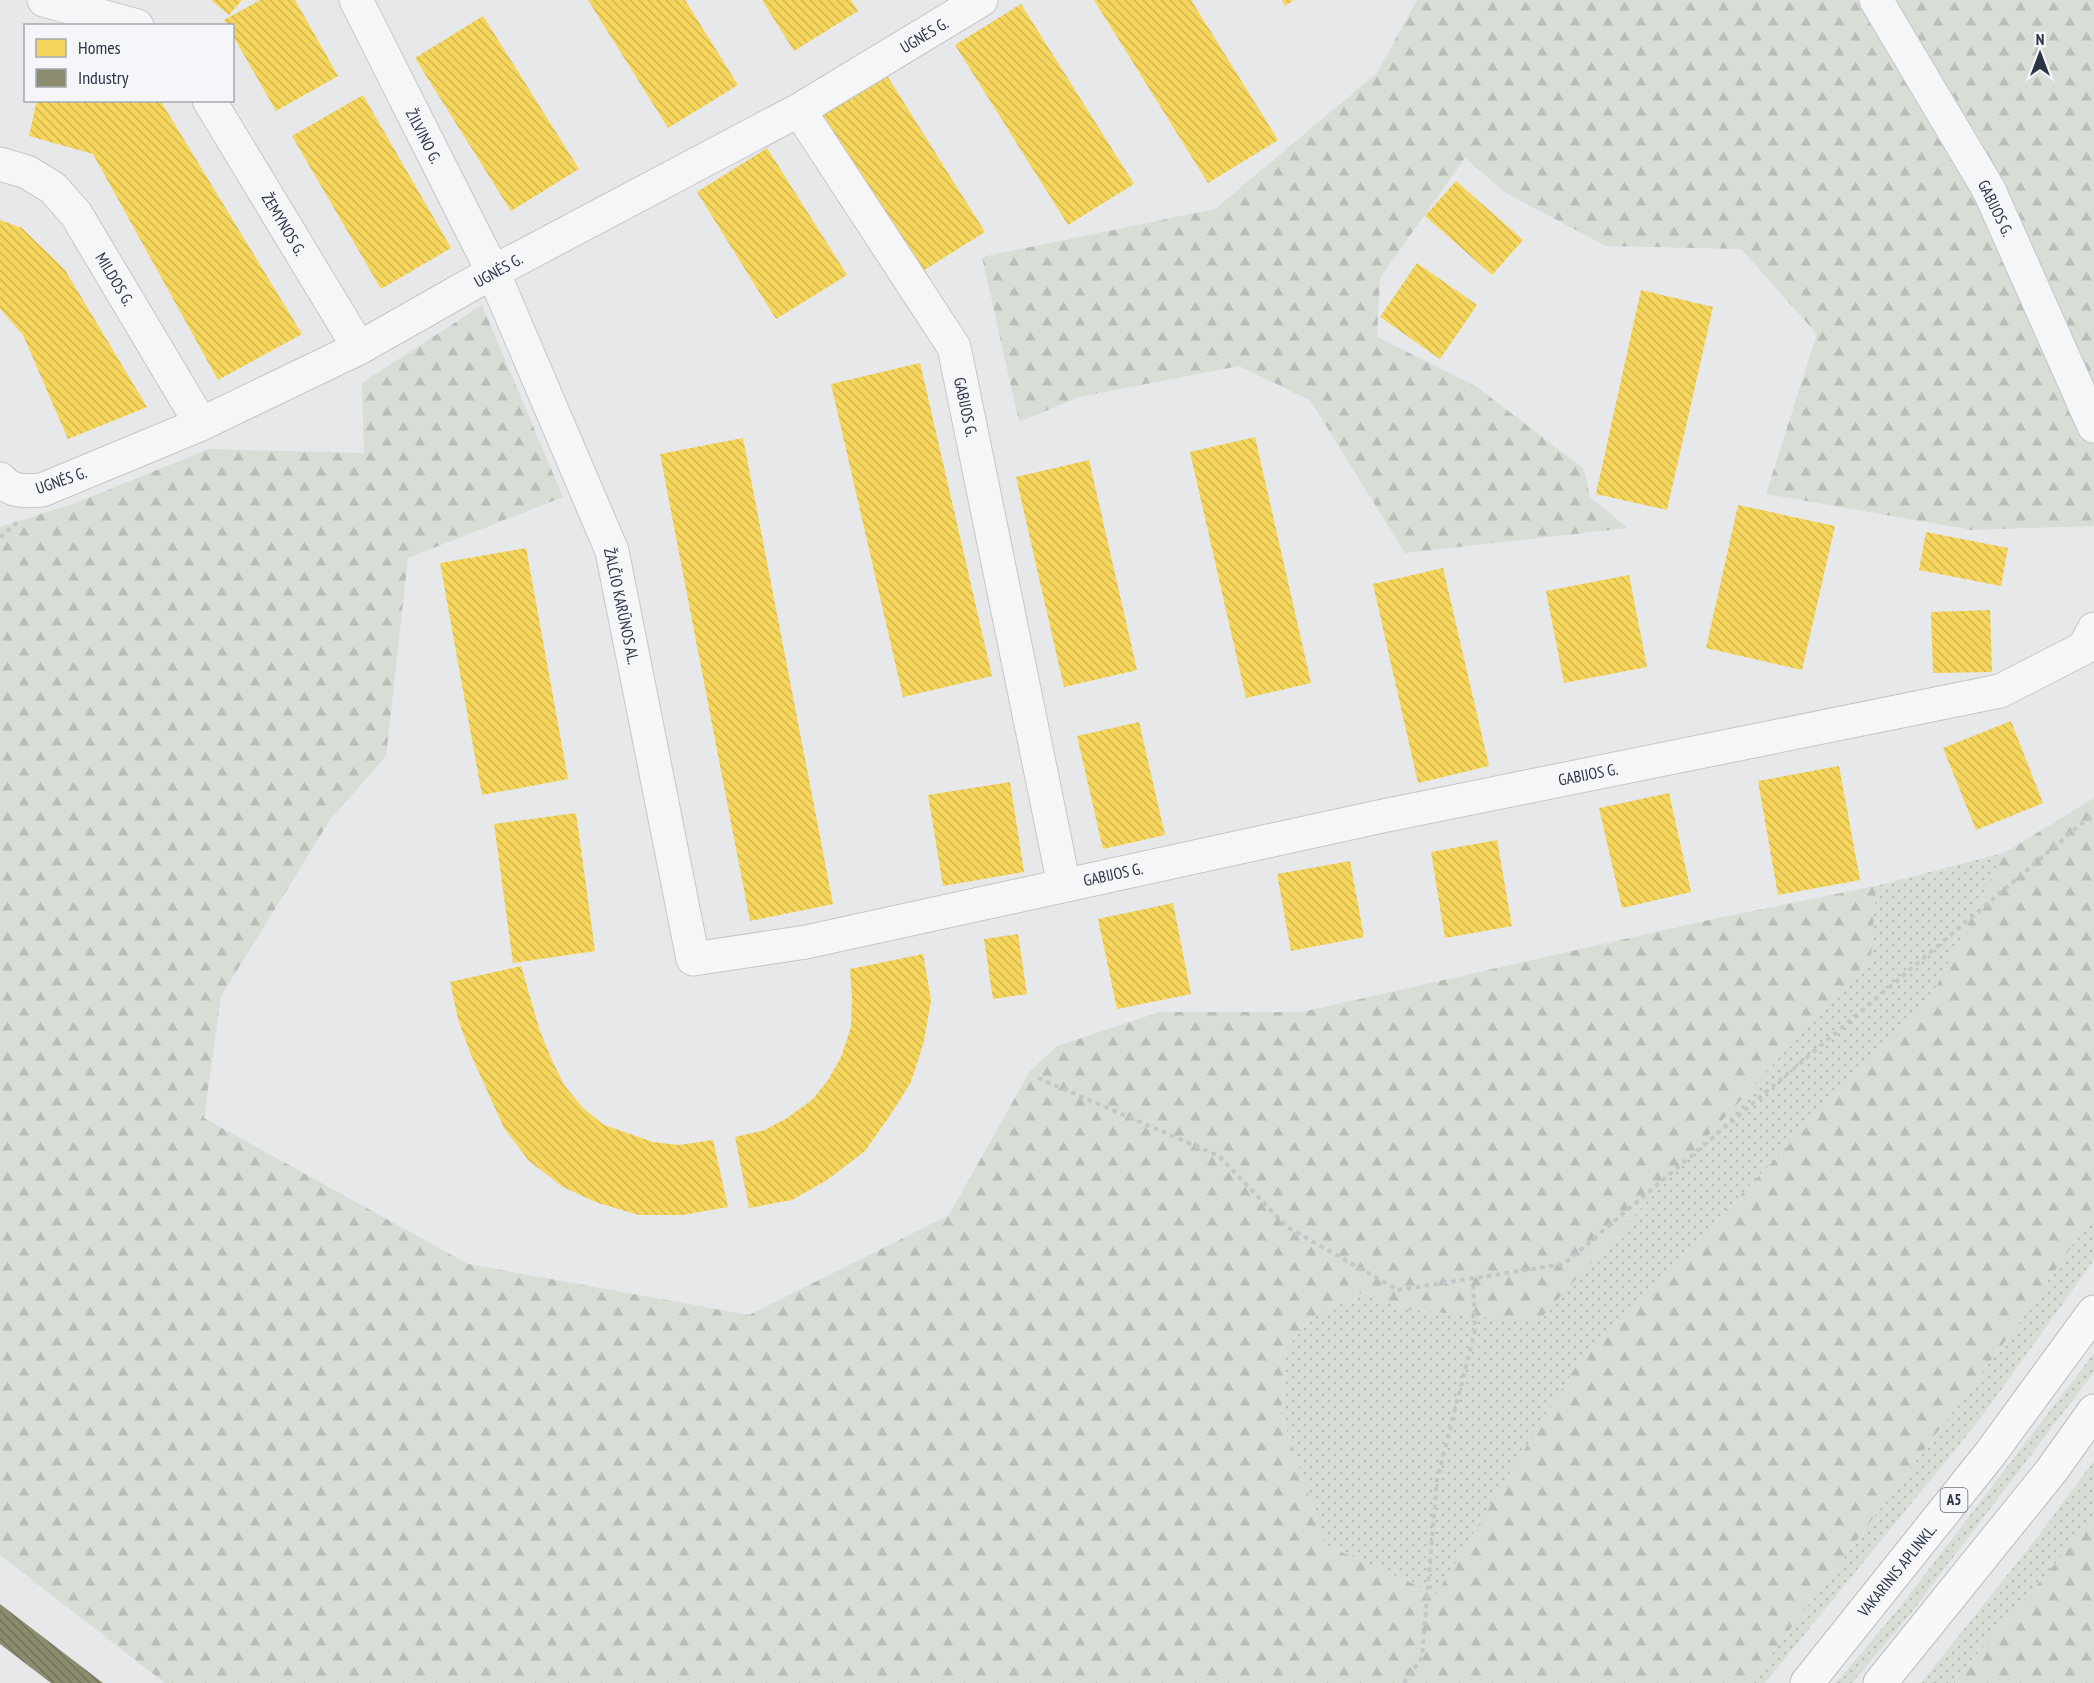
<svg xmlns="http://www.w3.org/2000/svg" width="2094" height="1683" viewBox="0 0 2094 1683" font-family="'PT Sans Narrow',sans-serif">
  <defs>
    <pattern id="grass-dots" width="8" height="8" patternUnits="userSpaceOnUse" patternTransform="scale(1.5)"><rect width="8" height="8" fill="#d6ded6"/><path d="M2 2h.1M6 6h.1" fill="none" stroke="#b8bfb9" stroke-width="1.8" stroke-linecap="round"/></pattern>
    <pattern id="forest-firs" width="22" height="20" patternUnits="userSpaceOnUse" patternTransform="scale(1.5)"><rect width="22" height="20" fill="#d6ded6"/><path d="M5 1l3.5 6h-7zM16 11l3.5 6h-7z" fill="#b8bfb9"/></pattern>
    <pattern id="homes-back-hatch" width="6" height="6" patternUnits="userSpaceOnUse" patternTransform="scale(1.5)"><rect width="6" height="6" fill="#f6d55c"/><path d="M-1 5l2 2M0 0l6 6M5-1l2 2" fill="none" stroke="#d3b751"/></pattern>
    <pattern id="industry-back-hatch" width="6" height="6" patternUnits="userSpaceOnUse" patternTransform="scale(1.5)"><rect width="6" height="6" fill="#8c8c6e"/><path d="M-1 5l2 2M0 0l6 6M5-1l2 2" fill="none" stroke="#73735c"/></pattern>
  </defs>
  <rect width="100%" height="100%" fill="#e6e8ea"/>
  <!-- grass -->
  <path fill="url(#grass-dots)" d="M2004,853L1932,995L1574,1369L1436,1595L1326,1545L1281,1414L1286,1349L1310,1318L1362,1293L1405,1309L1871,958L1876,886Z
    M2094,1213V1260L1980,1419L1765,1683H1750L2024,1316Z
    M2094,1353V1372L1910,1614L1852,1683H1836L1900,1607Z
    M2094,1461V1519L1952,1683H1921L2039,1535Z"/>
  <!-- forest -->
  <path fill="url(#forest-firs)" d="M1417,0H2094V526L1972,530L1766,494L1817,334L1741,249L1606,246L1506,193L1465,158L1380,278L1377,337L1477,387L1584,469L1590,497L1628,528L1405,553L1310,400L1239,366L1079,397L1019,422L982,257L1215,209L1377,73Z
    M482,305L563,497L408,558L386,756L330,820L221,996L204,1118L468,1264L749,1315L949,1215L1030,1071L1057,1046L1160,1012H1302L1718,918L1876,886L1871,958L1537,1322L1405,1309L1362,1293L1310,1318L1286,1349L1281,1415L1326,1545L1436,1594L1574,1369L1932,995L2004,853L2094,798V1213L2024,1316L1750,1683H165L0,1555V527L73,504L209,449L364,453L362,383Z
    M2094,1519V1683H1952Z"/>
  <!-- homes -->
  <path fill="url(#homes-back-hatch)" d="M211,0H242L229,15Z
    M260,0H295L338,76L276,111L232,34V26H228L224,20Z
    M588,0H685L738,85L668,128Z
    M762,0H851L858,11L794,51Z
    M1094,0H1191L1278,140L1208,183Z
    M1282,0H1294L1285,6Z
    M1021,4L1134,184L1068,225L955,45Z
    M483,16L579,169L511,211L415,58Z
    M886,74L985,232L921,272L822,114Z
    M363,95L451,248L381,289L292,136Z
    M37,100H160L302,334L218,380L93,154L29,136Z
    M767,148L847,275L776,319L697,192Z
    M1456,181L1523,240L1492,275L1425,216Z
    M0,220L22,228L65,270L147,407L68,439L23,335L0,309Z
    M1417,263L1477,305L1440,359L1380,317Z
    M1641,290L1713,307L1667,510L1596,494Z
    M920,363L992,676L903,697L831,384Z
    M1255,437L1311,683L1246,698L1190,452Z
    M743,438L833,904L750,921L660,454Z
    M1089,460L1137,670L1064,687L1016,477Z
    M1738,505L1835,526L1802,670L1706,648Z
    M1926,532L2008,548L2001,586L1919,570Z
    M526,548L568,779L482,795L440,563Z
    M1443,568L1489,766L1418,783L1373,584Z
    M1629,575L1647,667L1564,683L1546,591Z
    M1990,610L1992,672L1933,673L1931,612Z
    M2011,721L2043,803L1976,830L1943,748Z
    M1139,722L1165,835L1103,849L1077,736Z
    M1839,766L1860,880L1778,895L1758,781Z
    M1010,782L1024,872L943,886L928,795Z
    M1669,793L1691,892L1622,908L1599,808Z
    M576,813L595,951L513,963L494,824Z
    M1497,840L1512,926L1445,938L1431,852Z
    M1350,861L1364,937L1291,951L1277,874Z
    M1173,903L1191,994L1117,1009L1098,919Z
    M1018,934L1027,994L993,999L984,939Z
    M923,954L931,1000L924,1041L911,1082L889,1117L865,1151L827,1180L792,1200L749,1208L735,1137L765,1130L787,1118L812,1100L828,1080L841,1057L851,1027L852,997L850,969Z
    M521,966L540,1031L551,1058L564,1085L584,1109L604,1125L653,1142L678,1145L713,1140L728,1207L682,1215H639L598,1203L563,1187L529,1161L504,1128L471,1055L458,1019L450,982Z"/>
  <!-- industry -->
  <path fill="url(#industry-back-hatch)" d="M0,1604L103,1683H51L0,1644Z"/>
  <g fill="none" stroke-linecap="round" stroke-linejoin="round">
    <defs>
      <path id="minor" d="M44,0L137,26
        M356,0L493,272L612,551L693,959L806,942L1378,817L2000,691L2084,648L2094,629
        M1876,0L1989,190L2094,426
        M209,100L359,348
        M799,110L954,347L1064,885
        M0,164L27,172L53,188L76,214L201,424
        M0,479C12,493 25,491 42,490L201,424L359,348L493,272L799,110L981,0"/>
      <path id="highway" d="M1807,1683L1990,1454L2094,1312
        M1880,1683L2052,1470L2094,1411"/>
    </defs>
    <!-- minor casing -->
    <use href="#minor" stroke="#c4c6c8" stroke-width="35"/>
    <!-- highway casing -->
    <use href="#highway" stroke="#b8bbbf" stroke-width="35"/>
    <!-- path -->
    <path stroke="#c5c6ca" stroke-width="4" stroke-dasharray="4.5 4.5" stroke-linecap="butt" d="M0,537L18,522
      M1038,1078L1219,1156L1287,1227L1398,1290L1564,1264L2094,813
      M1404,1683L1422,1657L1437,1480L1475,1331L1473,1278"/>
    <!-- minor -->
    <use href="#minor" stroke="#f5f6f7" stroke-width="33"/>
    <!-- highway -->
    <use href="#highway" stroke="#f8f8f8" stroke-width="33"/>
  </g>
  <g text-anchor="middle" stroke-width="6" stroke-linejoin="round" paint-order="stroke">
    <!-- shield labels -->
    <rect fill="#f4f6f9" stroke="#676e7b" stroke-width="1.5" x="1940.5" y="1488" width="27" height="24" rx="4.5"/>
    <g font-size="15" font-weight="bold" fill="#2b3445">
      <text x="1954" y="1505">A5</text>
    </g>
    <!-- street labels -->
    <g font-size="16" fill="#2b3445" stroke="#f4f6f9">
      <text transform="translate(924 35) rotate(-31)" y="6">UGNĖS G.</text>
      <text transform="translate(424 136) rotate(63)" y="6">ŽILVINO G.</text>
      <text transform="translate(1996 208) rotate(64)" y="6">GABIJOS G.</text>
      <text transform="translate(284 224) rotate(59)" y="6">ŽEMYNOS G.</text>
      <text transform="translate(498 270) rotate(-29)" y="6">UGNĖS G.</text>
      <text transform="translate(115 279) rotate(59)" y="6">MILDOS G.</text>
      <text transform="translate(966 407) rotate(78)" y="6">GABIJOS G.</text>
      <text transform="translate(61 480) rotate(-19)" y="6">UGNĖS G.</text>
      <text transform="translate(622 606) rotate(78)" y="6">ŽALČIO KARŪNOS AL.</text>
      <text transform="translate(1588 774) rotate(-11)" y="6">GABIJOS G.</text>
      <text transform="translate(1113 874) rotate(-12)" y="6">GABIJOS G.</text>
      <text transform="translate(1897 1570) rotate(-51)" y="6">VAKARINIS APLINKL.</text>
    </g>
  </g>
  <!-- legend -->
  <rect x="24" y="24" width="210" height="78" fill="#f4f6f9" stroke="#a4a8b1" stroke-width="1.5"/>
  <rect x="36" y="39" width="30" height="18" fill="#f6d55c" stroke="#a4a8b1" stroke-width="1.5"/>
  <text x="78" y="54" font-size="18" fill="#2b3445">Homes</text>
  <rect x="36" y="69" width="30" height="18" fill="#8c8c6e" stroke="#a4a8b1" stroke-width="1.5"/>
  <text x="78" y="84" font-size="18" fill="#2b3445">Industry</text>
  <!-- north arrow -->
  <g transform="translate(2040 54)" stroke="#f4f6f9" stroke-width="4.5" paint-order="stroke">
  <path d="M0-4.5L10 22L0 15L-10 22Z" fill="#2b3445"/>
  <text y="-9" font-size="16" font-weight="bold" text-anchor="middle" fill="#2b3445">N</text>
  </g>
</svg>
